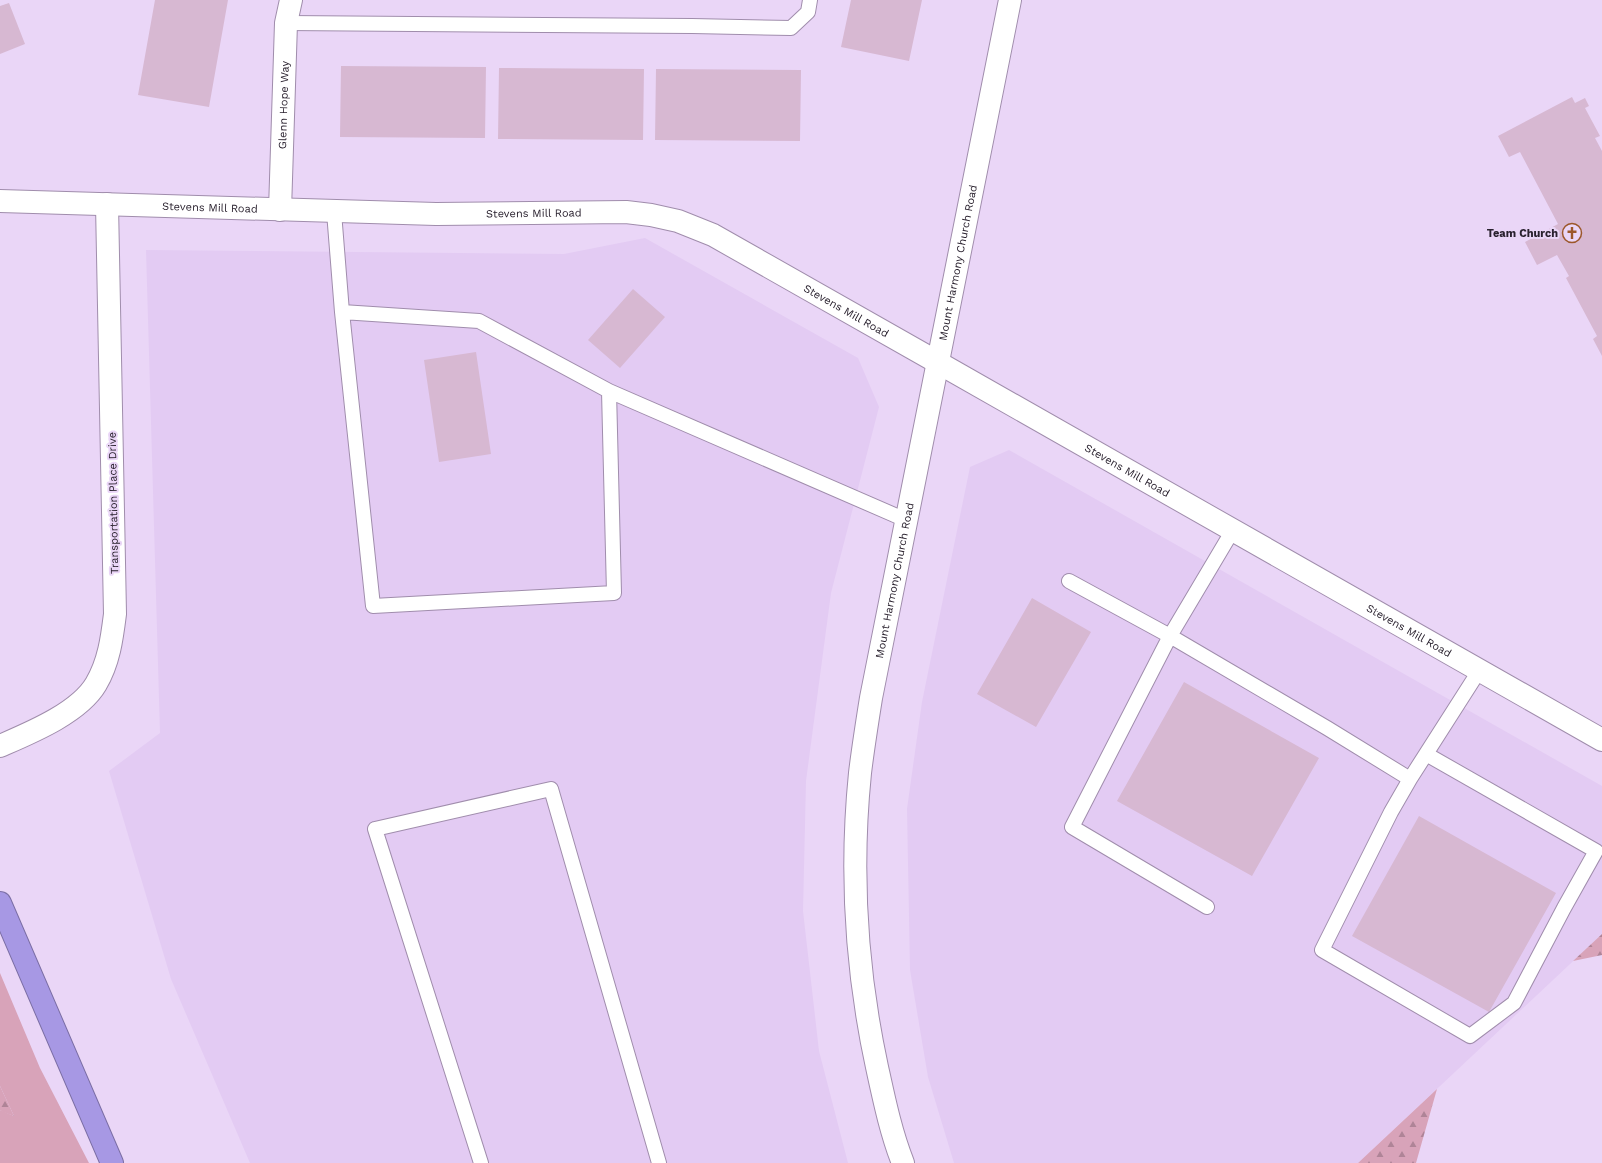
<svg xmlns="http://www.w3.org/2000/svg" width="1602" height="1163" viewBox="0 0 1602 1163" font-family="'Work Sans',sans-serif">
  <defs>
    <pattern id="forest-firs" width="22" height="20" patternUnits="userSpaceOnUse"><rect width="22" height="20" fill="#d8a3b9"/><path d="M5 1l3.5 6h-7zM16 11l3.5 6h-7z" fill="#af8497"/></pattern>
  </defs>
  <rect width="100%" height="100%" fill="#ead6f7"/>
  <!-- built -->
  <path fill="#e3cbf3" d="M645,238L858,358L879,407L831,593L806,781L803,911L819,1051L848,1163H250L171,979L109,771L160,733L146,250L564,254Z
    M1009,450L1602,786V934L1358,1163H954L928,1077L910,970L907,809L922,702L970,467Z"/>
  <!-- grass -->
  <path fill="#d8a3b9" d="M0,973L40,1068L89,1163H0V1110L14,1116L0,1086Z"/>
  <!-- forest -->
  <path fill="url(#forest-firs)" d="M1602,934V955L1573,961Z
    M0,1086L14,1116L3,1112L0,1110Z
    M1437,1089L1416,1163H1358Z"/>
  <!-- building -->
  <path fill="#d7b8d2" d="M155,0H228L209,107L138,95Z
    M851,0H922L909,61L841,47Z
    M9,3L25,44L0,54V6Z
    M341,66L486,67L485,138L340,137Z
    M499,68L644,69L643,140L498,139Z
    M656,69L801,70L800,141L655,140Z
    M1572,97L1575,103L1585,98L1589,106L1585,108L1600,136L1595,138L1602,151V356L1593,339L1597,336L1566,278L1569,276L1557,255L1537,265L1525,242L1558,224L1520,152L1509,157L1498,136Z
    M633,289L665,317L620,368L588,340Z
    M476,352L491,454L439,462L424,360Z
    M1032,598L1091,632L1036,727L977,694Z
    M1184,682L1319,758L1252,876L1117,801Z
    M1419,816L1556,893L1489,1012L1352,936Z"/>
  <g fill="none" stroke-linecap="round" stroke-linejoin="round">
    <defs>
      <path id="service" d="M286,23L692,26L791,28L808,12L810,0
        M334,212L342,312L479,321L609,391L906,520
        M342,312L373,606L614,593L609,391
        M1069,581L1170,636L1233,530
        M1410,779L1391,812L1322,950L1470,1036L1514,1003L1564,908L1596,851L1426,754
        M1207,907L1072,827L1170,636L1327,728L1410,779L1479,671
        M481,1163L375,829L551,789L659,1163"/>
      <g id="minor">
        <path id="s1" d="M0,201L436,214L626,212L651,215L678,221L713,235L937,362"/>
        <path id="s2" d="M280,210L286,23L291,0"/>
        <path d="M0,746C30,733 79,713 96,684C109,662 112,638 115,614L107,204"/>
      </g>
      <g id="tertiary">
        <path id="s3" d="M937,362L1602,740"/>
        <path id="s4" d="M903,1163C891,1133 884,1099 877,1067C856,970 850,872 860,773C863,748 867,723 871,698L1010,0"/>
      </g>
      <path id="motorway" d="M0,903L112,1163"/>
    </defs>
    <!-- service casing -->
    <use href="#service" stroke="#a08dac" stroke-width="16"/>
    <!-- minor casing -->
    <use href="#minor" stroke="#a08dac" stroke-width="24"/>
    <!-- tertiary casing -->
    <use href="#tertiary" stroke="#a08dac" stroke-width="24"/>
    <!-- motorway casing -->
    <use href="#motorway" stroke="#7b6ea4" stroke-width="24"/>
    <!-- service -->
    <use href="#service" stroke="#fff" stroke-width="14"/>
    <!-- minor -->
    <use href="#minor" stroke="#fff" stroke-width="22"/>
    <!-- tertiary -->
    <use href="#tertiary" stroke="#fff" stroke-width="22"/>
    <!-- motorway -->
    <use href="#motorway" stroke="#a798e4" stroke-width="22"/>
  </g>
  <!-- icons -->
  <defs>
    <symbol id="church-ring" viewBox="-11 -11 22 22"><circle r="9.5" fill="#ead6f7" stroke="#9c572a" stroke-width="1.5"/><path d="M-1.2-6h2.4v3.5h3.3v2.4h-3.3V6h-2.4V-.1h-3.3v-2.4h3.3Z" fill="#9c572a"/></symbol>
  </defs>
  <g fill-rule="evenodd">
    <use href="#church-ring" x="1561" y="222" width="22" height="22"/>
  </g>
  <g text-anchor="middle" stroke-width="4" stroke-linejoin="round" paint-order="stroke">
    <!-- street labels -->
    <g font-size="11" fill="#29212e" stroke="#ead6f7">
      <text dy="4" stroke="none"><textPath href="#s2" startOffset="105">Glenn Hope Way</textPath></text>
      <text dy="4" stroke="none"><textPath href="#s1" startOffset="210">Stevens Mill Road</textPath></text>
      <text dy="4" stroke="none"><textPath href="#s1" startOffset="534">Stevens Mill Road</textPath></text>
      <text dy="4" stroke="none"><textPath href="#s4" startOffset="915">Mount Harmony Church Road</textPath></text>
      <text dy="4" stroke="none"><textPath href="#s1" startOffset="870">Stevens Mill Road</textPath></text>
      <text dy="4" stroke="none"><textPath href="#s3" startOffset="219">Stevens Mill Road</textPath></text>
      <text transform="translate(113 503) rotate(-91)" y="4">Transportation Place Drive</text>
      <text dy="4" stroke="none"><textPath href="#s4" startOffset="591">Mount Harmony Church Road</textPath></text>
      <text dy="4" stroke="none"><textPath href="#s3" startOffset="543">Stevens Mill Road</textPath></text>
    </g>
    <!-- poi labels -->
    <g font-size="11" font-weight="bold" fill="#29212e" stroke="#ead6f7" text-anchor="end">
      <text x="1558" y="237">Team Church</text>
    </g>
  </g>
</svg>
